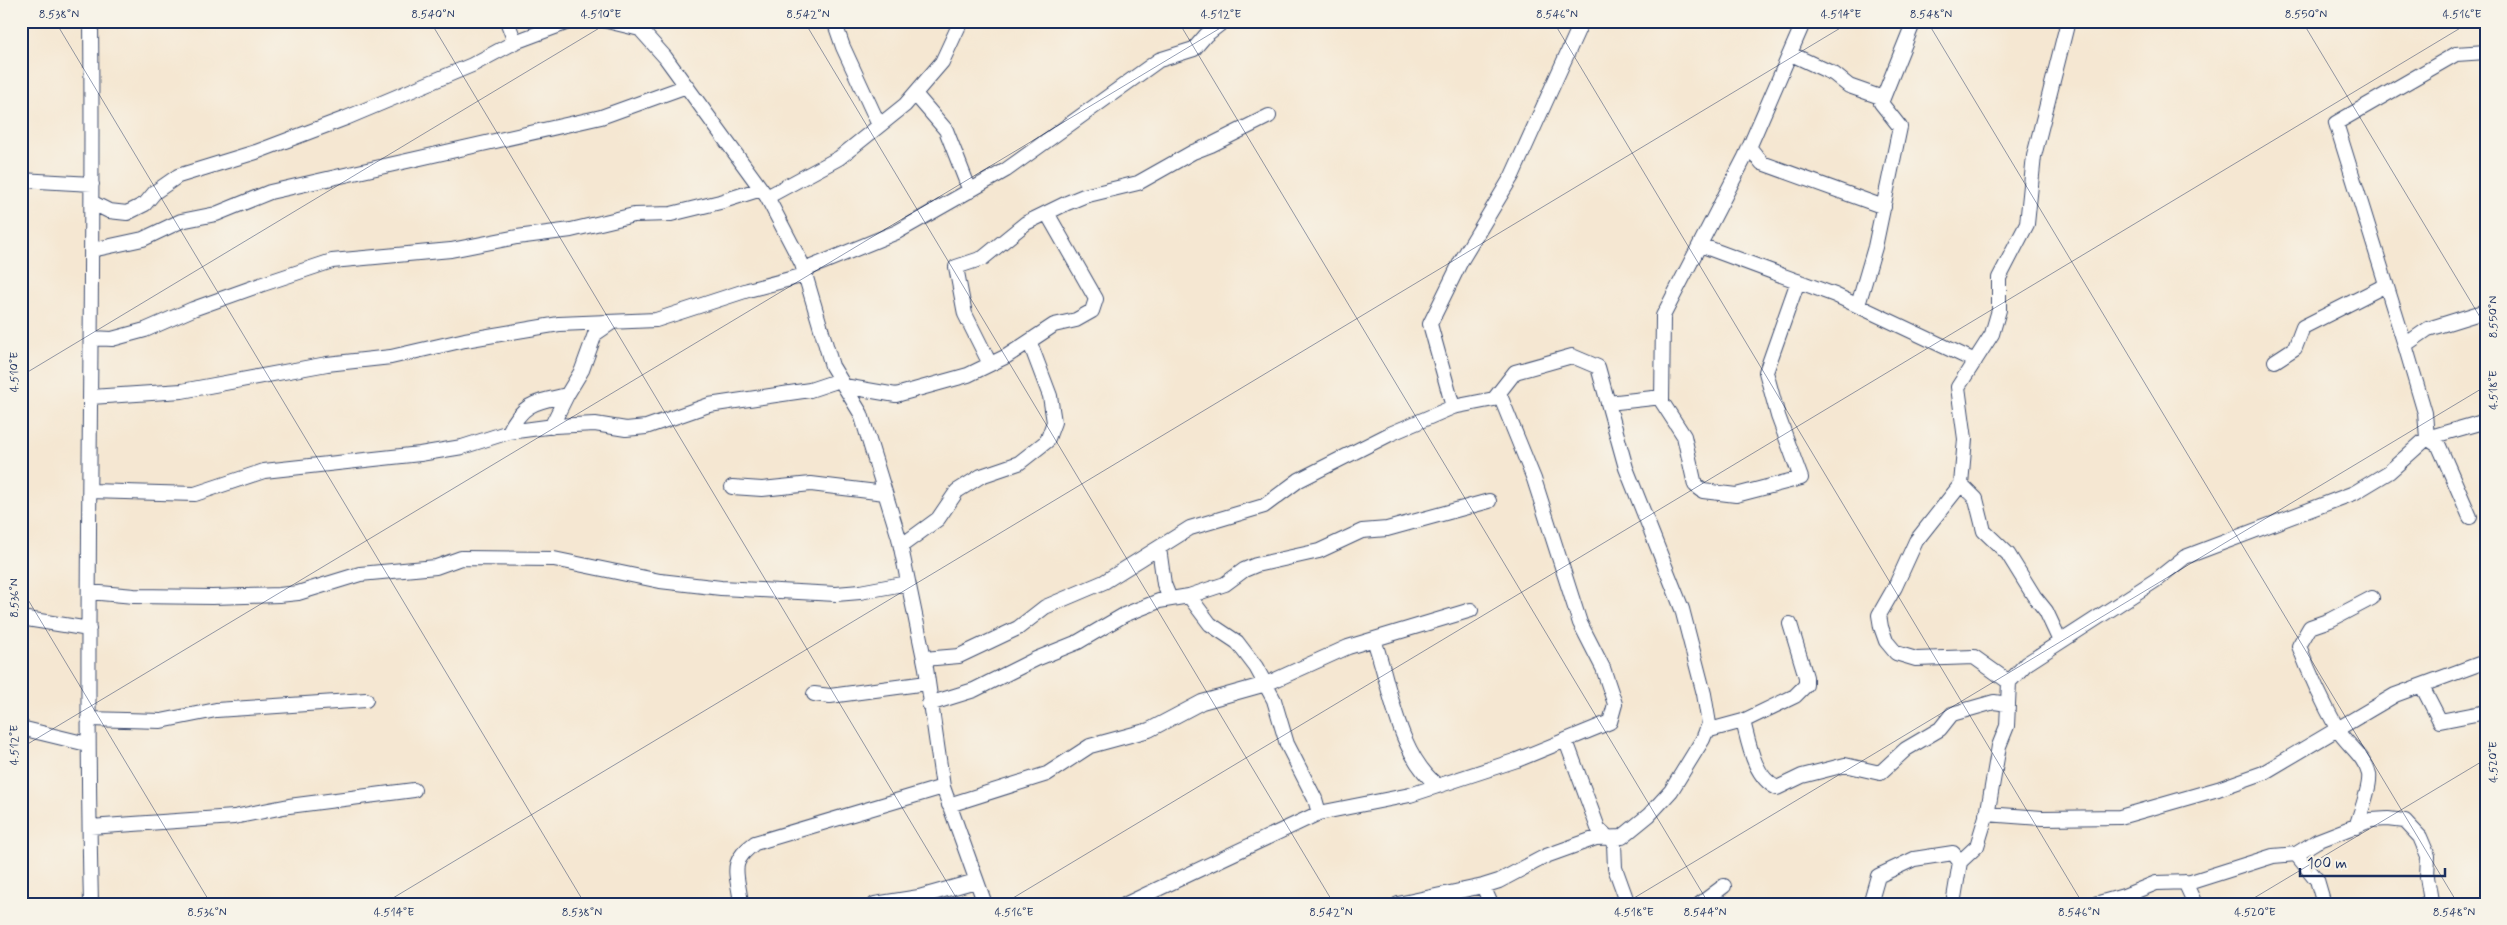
<svg xmlns="http://www.w3.org/2000/svg" width="2507" height="925" viewBox="0 0 2507 925" font-family="Mynerve,sans-serif">
  <rect width="100%" height="100%" fill="#f7f3e8"/>
  <filter id="ink" filterUnits="userSpaceOnUse"><feTurbulence type="fractalNoise" baseFrequency=".02" numOctaves="2"/><feDisplacementMap in="SourceGraphic" scale="10" xChannelSelector="R" yChannelSelector="G"/><feConvolveMatrix kernelMatrix="1 2 1 2 8 2 1 2 1" color-interpolation-filters="sRGB"/></filter>
  <filter id="wash" filterUnits="userSpaceOnUse"><feTurbulence type="fractalNoise" baseFrequency=".0096" numOctaves="4" result="noise"/><feDisplacementMap in="SourceGraphic" scale="20" xChannelSelector="R" yChannelSelector="G"/><feGaussianBlur stdDeviation="1.12" result="paint"/><feColorMatrix in="noise" values="0 0 0 0 0 0 0 0 0 0 0 0 0 0 0 0 0 1.4 0 .05"/><feComposite in="paint" operator="in"/></filter>
  <g filter="url(#wash)">
    <rect width="100%" height="100%" fill="#f5e7d2"/>
  </g>
  <g filter="url(#ink)">
    <g fill="none" stroke-linecap="round" stroke-linejoin="round">
      <defs>
        <path id="minor" d="M91,21C94,315 84,610 91,904
          M507,21L515,42
          M607,21L640,29L665,57L767,197L802,264L832,366L861,414L899,538L926,668L943,787L985,904
          M834,21L843,47L879,125
          M1791,54L1834,74L1849,86L1883,98
          M915,94L946,130L970,191
          M1749,147L1762,163L1884,207
          M21,180L92,184
          M767,197L839,158L905,105L942,62L961,21
          M93,203L109,211L127,213L145,204L155,192L178,176L256,152L346,118L472,65L515,42L571,21
          M1700,245L1835,295L1975,361
          M92,250L143,239L181,221L216,214L270,192L601,117L687,86
          M804,270L897,232L1006,170L1159,60L1194,49L1206,35L1224,21
          M1798,281L1766,372L1778,416L1801,478L1736,495L1703,491L1695,485L1684,436L1662,402L1663,316L1745,157L1804,21
          M1858,305L1875,247L1900,127L1881,103L1914,21
          M92,338L112,339L145,330L193,309L260,285L332,261L451,250L517,237L571,230L634,215L671,214L720,202L761,189
          M2405,345L2428,329L2486,311
          M2275,361L2295,348L2303,327L2386,285
          M990,364L965,314L956,267L983,258L1026,223L1067,203L1084,196L1138,183L1193,152L1211,145L1269,116
          M844,386L896,395L968,375L1007,356L1054,325L1076,320L1092,311L1096,299L1047,213
          M91,397L182,391L327,364L391,357L465,340L559,324L656,320L748,290L805,275
          M1608,403L1662,397
          M1453,407L1430,324L1461,261L1512,176L1582,21
          M551,427L567,395
          M509,432C523,402 537,402 567,395L582,370L595,334L611,323
          M1961,484L1916,541L1895,587L1879,615L1881,627L1886,641L1896,653L1916,659L1974,657L2009,682
          M732,487L762,489L811,484L885,493
          M90,491L195,494L264,471L420,454L462,447L509,432L554,426L595,424L626,429L646,427L709,405L810,390L840,380
          M2470,517L2439,446L2427,438L2425,413L2405,345L2336,123L2456,54L2486,52
          M901,546L938,519L957,491L981,476L1019,463L1047,441L1054,422L1050,396L1030,343
          M1159,548L1164,584L1170,599
          M89,592L134,596L212,597L279,595L298,593L360,574L436,567L461,558L554,559L660,581L721,588L836,594L860,592L908,583
          M1189,596L1210,624L1237,642L1256,667L1274,700L1287,744L1315,799L1319,813
          M21,618L89,629
          M1374,640C1391,687 1397,753 1438,786
          M2060,641L2046,611L2034,596L2008,554L1984,531L1976,499L1961,484L1965,439L1958,387L1992,334L1999,310V278L2027,224L2034,156L2068,21
          M924,659L959,656L1018,628L1045,607L1104,582L1190,528L1264,506L1299,480L1390,434L1453,407L1494,399L1515,372L1572,356L1598,367L1626,468L1682,609L1704,694L1709,724L1703,739L1671,791L1649,815L1622,837L1596,838L1546,856L1499,881L1483,886L1398,904
          M2422,686L2440,721L2486,712
          M814,694L830,696L927,683
          M929,704L974,690L1036,659L1078,642L1124,615L1159,601L1189,596L1225,584L1244,570L1256,565L1319,551L1362,531L1387,529L1489,501
          M88,719L161,721L216,710L366,700
          M1743,721L1795,696L1806,685V677L1790,624
          M21,728L87,744
          M1706,731L1743,721C1749,744 1754,777 1777,788L1802,776L1845,765L1880,773L1906,749L1940,729L1952,714L1994,702L2008,704
          M1566,741L1598,828L1614,843L1615,868L1628,904
          M949,805L1047,774L1090,746L1149,730L1202,702L1266,684L1348,647L1471,610
          M1986,814L2042,818L2120,817L2218,789L2263,773L2395,695L2479,664
          M90,827L234,817L289,806L414,790
          M2356,827C2360,814 2371,786 2369,774C2365,756 2347,745 2338,730C2323,703 2310,675 2299,646L2310,627L2330,620L2372,598
          M2296,854L2317,841L2371,820L2388,819L2405,821L2420,837L2428,856L2427,877L2431,901L2425,904
          M2185,882L2195,904
          M1483,886L1491,904
          M741,904C738,873 727,863 755,843L943,787
          M875,904L919,897L976,881
          M1126,904L1319,813L1410,795L1517,760L1610,722L1615,704L1603,668L1580,623L1534,479L1499,393
          M1700,904L1724,886
          M1870,904L1878,876L1914,859L1953,853L1960,862
          M1953,904L1960,862L1977,846L1988,810L1999,746L2007,726L2009,682L2026,664L2156,580L2185,557L2354,493L2389,472L2427,438L2486,421
          M2095,904L2124,896L2156,883L2191,882L2273,856L2296,854L2317,880L2324,904"/>
      </defs>
      <!-- minor casing -->
      <use href="#minor" stroke="#3c4b6f" stroke-width="16"/>
      <!-- minor -->
      <use href="#minor" stroke="#fff" stroke-width="14"/>
    </g>
  </g>
  <!-- ticks -->
  <path fill="none" stroke="#1b2f5e" stroke-width="1" stroke-opacity="0.45" d="M55,21L585,904M430,21L960,904M804,21L1334,904M1178,21L1709,904M1553,21L2083,904M1927,21L2458,904M2302,21L2486,327M21,376L611,21M21,588L211,904M21,748L1232,21M383,904L1852,21M1003,904L2472,21M1624,904L2486,386M2244,904L2486,759"/>
  <!-- margin -->
  <rect width="2507" height="925" fill="none" stroke="#f7f3e8" stroke-width="55"/>
  <!-- scale -->
  <path d="M2300 868v8h145v-8" fill="none" stroke="#1b2f5e" stroke-width="2.5"/>
  <text x="2307" y="868" font-size="15" fill="#1b2f5e" stroke="#f7f3e8" stroke-width="4" paint-order="stroke">100 m</text>
  <rect x="28" y="28" width="2452" height="870" fill="none" stroke="#1b2f5e" stroke-width="2"/>
  <g font-size="12" text-anchor="middle" fill="#1b2f5e">
    <text x="59" y="18">8.538°N</text>
    <text x="433" y="18">8.540°N</text>
    <text x="601" y="18">4.510°E</text>
    <text x="808" y="18">8.542°N</text>
    <text x="1221" y="18">4.512°E</text>
    <text x="1557" y="18">8.546°N</text>
    <text x="1841" y="18">4.514°E</text>
    <text x="1931" y="18">8.548°N</text>
    <text x="2306" y="18">8.550°N</text>
    <text x="2462" y="18">4.516°E</text>
    <text transform="translate(2493 317) rotate(-90)" y="4">8.550°N</text>
    <text transform="translate(14 372) rotate(-90)" y="4">4.510°E</text>
    <text transform="translate(2493 390) rotate(-90)" y="4">4.518°E</text>
    <text transform="translate(14 598) rotate(-90)" y="4">8.536°N</text>
    <text transform="translate(14 745) rotate(-90)" y="4">4.512°E</text>
    <text transform="translate(2493 762) rotate(-90)" y="4">4.520°E</text>
    <text x="207" y="916">8.536°N</text>
    <text x="394" y="916">4.514°E</text>
    <text x="582" y="916">8.538°N</text>
    <text x="1014" y="916">4.516°E</text>
    <text x="1331" y="916">8.542°N</text>
    <text x="1634" y="916">4.518°E</text>
    <text x="1705" y="916">8.544°N</text>
    <text x="2079" y="916">8.546°N</text>
    <text x="2255" y="916">4.520°E</text>
    <text x="2454" y="916">8.548°N</text>
  </g>
</svg>
